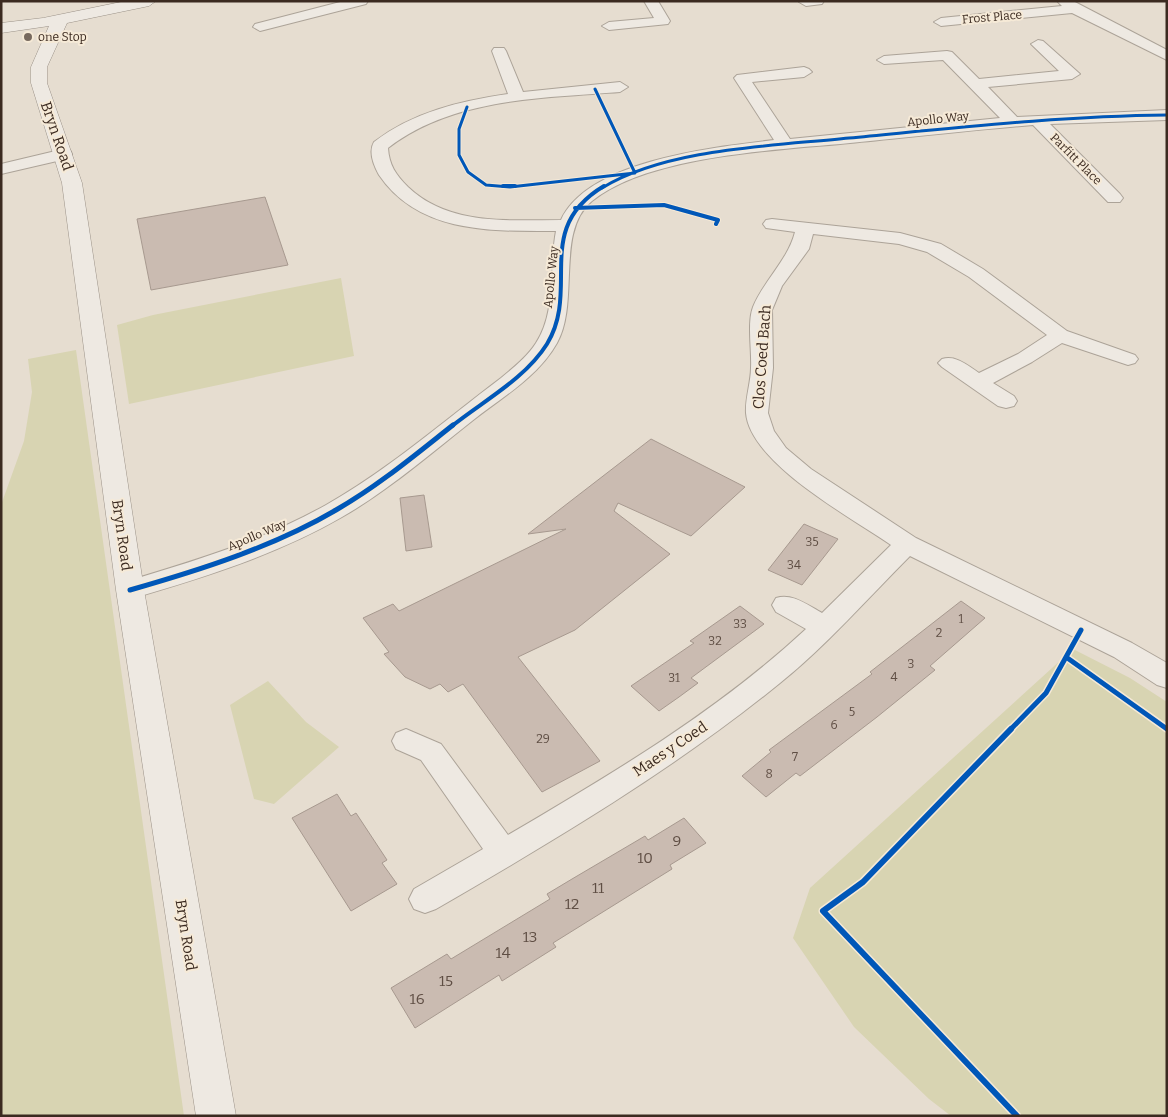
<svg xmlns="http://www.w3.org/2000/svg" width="1168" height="1117" viewBox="0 0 1168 1117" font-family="Bitter,serif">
  <rect width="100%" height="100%" fill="#e6ddd0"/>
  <!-- green -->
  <path fill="#d8d4b2" d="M341,278L354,356L129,404L117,325L153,315Z
    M76,350L184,1116H1V505L24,441L32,392L28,359Z
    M1073,649L1130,678L1167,702V1116H951L929,1099L854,1027L793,938L810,888Z
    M268,681L306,722L339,747L274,804L254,799L230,705Z"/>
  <!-- building -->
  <path fill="#cabbb1" stroke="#a7998f" d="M265,197L288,265L151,290L137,219Z
    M651,439L745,487L691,536L618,503L614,511L670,554L575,630L518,657L600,761L542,792L463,684L448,692L440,684L430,689L405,677L384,654L389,652L363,618L393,604L399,611L566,529L528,534Z
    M424,495L432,547L406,551L400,498Z
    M804,524L838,539L802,585L768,570Z
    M961,601L985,618L930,666L935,670L877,717L800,776L796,773L766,797L742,776L771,752L769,750L872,674L870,672Z
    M740,606L764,624L691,678L698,683L679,697L659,711L631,686L694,643L690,641Z
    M337,794L351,816L356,813L387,860L382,863L397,884L351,911L292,818Z
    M684,818L706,843L670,865L672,869L553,943L556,947L502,981L499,975L415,1028L391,988L447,954L451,959L550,899L547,894L572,879L645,836L648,840Z"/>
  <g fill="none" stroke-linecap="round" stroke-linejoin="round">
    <defs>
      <path id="street" d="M344,1H368L366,4L260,31L253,27L255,24Z
        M644,1H658L670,21L668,24L609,30L602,26L609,22L654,18Z
        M824,1L822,4L806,6L799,2Z
        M1057,1H1073L1167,50V60L1072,13L941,26L934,22L941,18L1062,6Z
        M1038,40L1043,41L1080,74L1072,79L988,87L1017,117L1167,110V120L1050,124L1120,194L1123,198L1120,202H1108L1033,125C972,130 911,137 850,143C779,150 648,155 592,201C555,231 580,302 557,343C538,377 501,398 472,421C430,454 389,490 342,517C276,555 202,578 130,599L121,597L117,590L121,583C191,562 262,541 326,505C388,470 444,421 501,378C513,368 527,357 536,343C557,311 549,267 556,231C492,231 419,234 379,175C374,166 368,152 374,142C413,112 460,101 508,94L492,51L494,48H504L506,51L523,92L620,82L628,87L620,92C543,98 452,98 388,148C389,165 396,175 408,187C449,226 508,220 561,220C588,160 716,147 774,140L734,78L737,75L804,67L809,69L812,72L804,77L752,82L790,139L1000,118L943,60L884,64L877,60L884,56L947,51L952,52L979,79L1059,71L1031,44Z
        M64,149L70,150L72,154L70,158L1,174V164Z
        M772,219L900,233L941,244L983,269L1067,331L1135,355L1138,359L1135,363L1128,365L1062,343L1032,362L993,383L1014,396L1017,401L1014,406L1006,408L998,406L942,367L938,363L942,359C956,355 967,365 979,373L1018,354L1047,335L969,277L927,252L899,244L813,234L809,249L782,286L772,310L773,368L768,413L774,431L786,448L811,469L916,538L1132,643L1167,663V688L1157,685L1114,657L910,556C867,599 827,645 780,683C673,770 555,840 436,909L425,913L414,909L409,899L414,889L483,849L421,760L396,749L392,741L396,733L406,729L441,744L508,835C612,774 718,711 806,629L776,612L772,605L776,598C793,593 807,605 822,613L891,545C852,518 750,463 746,413C745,399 751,382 751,368C752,351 747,322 753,307C764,280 788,260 795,232L766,228L763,224L766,220Z"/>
      <path id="secondary" d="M126,1H156L149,6L67,23L47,67V83L82,183L144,590L236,1116H196L116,590L62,183L31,83V67L49,26L1,33V23L43,18Z"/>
    </defs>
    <!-- street casing -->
    <use href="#street" stroke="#aca398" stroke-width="2"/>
    <!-- secondary casing -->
    <use href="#secondary" stroke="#9b9288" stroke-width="1"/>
    <!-- street -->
    <use href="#street" fill="#eee9e2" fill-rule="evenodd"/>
    <!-- secondary -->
    <use href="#secondary" fill="#eee9e2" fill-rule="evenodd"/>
    <defs>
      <path id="cycleway-far3" d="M467,107L459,129V155L468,172L486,185L510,187L635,173L595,89
        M602,188C667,148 774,146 849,138C955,128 1060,116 1167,115"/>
      <path id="cycleway-far2" d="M503,186H515
        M575,208L664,205L718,220L716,224
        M452,426C483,401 525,379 547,344C581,288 532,229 604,186"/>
      <path id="cycleway-far1" d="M130,590C200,570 273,547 336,510C378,486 415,455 453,425
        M1066,657L1167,729
        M1010,730L1046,693L1081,630"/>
      <path id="cycleway" d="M1011,729L863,882L823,911L1017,1116"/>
    </defs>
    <!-- cycleway-far3 casing -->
    <use href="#cycleway-far3" stroke="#f6ead7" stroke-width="5"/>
    <!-- cycleway-far2 casing -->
    <use href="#cycleway-far2" stroke="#f6ead7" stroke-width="6"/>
    <!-- cycleway-far1 casing -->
    <use href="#cycleway-far1" stroke="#f6ead7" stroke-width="8"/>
    <!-- cycleway casing -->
    <use href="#cycleway" stroke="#f6ead7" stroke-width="9"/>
    <!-- cycleway-far3 -->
    <use href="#cycleway-far3" stroke="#0057b8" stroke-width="3"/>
    <!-- cycleway-far2 -->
    <use href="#cycleway-far2" stroke="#0057b8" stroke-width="4"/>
    <!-- cycleway-far1 -->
    <use href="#cycleway-far1" stroke="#0057b8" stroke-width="5"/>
    <!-- cycleway -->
    <use href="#cycleway" stroke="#0057b8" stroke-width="6"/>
  </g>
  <!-- markers -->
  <circle fill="#77695e" stroke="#f6ead7" stroke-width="2" cx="28" cy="37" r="5"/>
  <g text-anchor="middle" stroke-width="4" stroke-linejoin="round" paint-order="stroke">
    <!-- far-street labels -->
    <g font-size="12" fill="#3b2a20" stroke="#f6ead7">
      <text transform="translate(992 17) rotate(-5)" y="4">Frost Place</text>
      <text transform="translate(938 119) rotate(-6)" y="4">Apollo Way</text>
      <text transform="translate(1076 159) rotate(45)" y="4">Parfitt Place</text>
      <text transform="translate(551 277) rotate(-84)" y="4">Apollo Way</text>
      <text transform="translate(257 535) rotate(-23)" y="4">Apollo Way</text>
    </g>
    <!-- far-poi labels -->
    <g font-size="12" fill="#3b2a20" stroke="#f6ead7" text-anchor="start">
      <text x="38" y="41">one Stop</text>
    </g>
    <!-- number labels -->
    <g font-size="12" fill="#5f4e44">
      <text x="812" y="546">35</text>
      <text x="794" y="569">34</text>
      <text x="961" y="623">1</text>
      <text x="740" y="628">33</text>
      <text x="939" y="637">2</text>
      <text x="715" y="645">32</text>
      <text x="911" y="668">3</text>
      <text x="894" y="681">4</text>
      <text x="674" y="682">31</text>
      <text x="852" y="716">5</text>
      <text x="834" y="729">6</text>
      <text x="543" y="743">29</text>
      <text x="795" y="761">7</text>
      <text x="769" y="778">8</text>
    </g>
    <!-- street labels -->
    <g font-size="15" fill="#3b2a20" stroke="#f6ead7">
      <text transform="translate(57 136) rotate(71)" y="5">Bryn Road</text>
      <text transform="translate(762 357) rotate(-86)" y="5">Clos Coed Bach</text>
      <text transform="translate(122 535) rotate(82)" y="5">Bryn Road</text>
      <text transform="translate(670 749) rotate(-34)" y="5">Maes y Coed</text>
      <text transform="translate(186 935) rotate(81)" y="5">Bryn Road</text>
    </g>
    <!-- near-number labels -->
    <g font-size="15" fill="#5f4e44">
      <text x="677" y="846">9</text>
      <text x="645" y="863">10</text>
      <text x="598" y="893">11</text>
      <text x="572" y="909">12</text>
      <text x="530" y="942">13</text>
      <text x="503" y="958">14</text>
      <text x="446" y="986">15</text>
      <text x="417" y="1004">16</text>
    </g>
  </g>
  <!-- border -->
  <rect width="1168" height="1117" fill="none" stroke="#3b2a20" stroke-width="5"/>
</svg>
